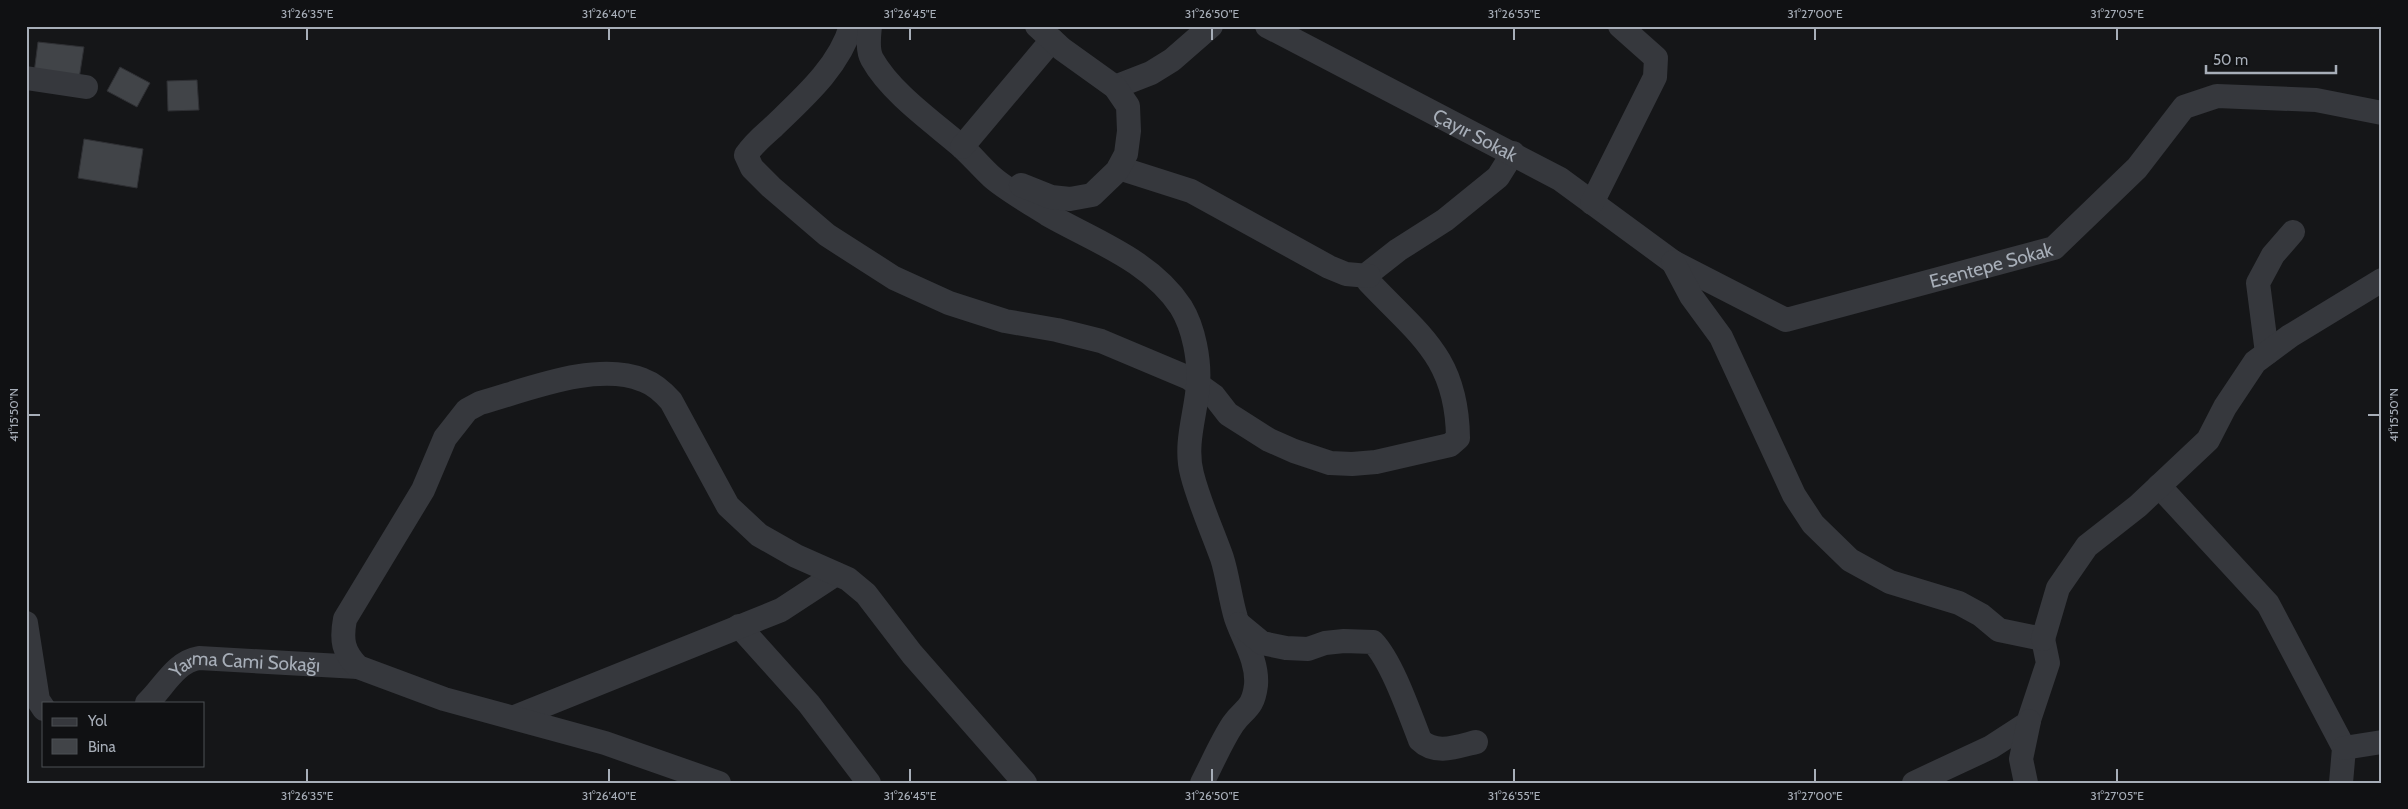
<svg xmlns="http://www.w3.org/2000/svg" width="2408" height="809" viewBox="0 0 2408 809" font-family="Cabin,sans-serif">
  <rect width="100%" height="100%" fill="#151618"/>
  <!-- building -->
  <path fill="#414448" stroke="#2f3034" d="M38,42L84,47L79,79L34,73Z
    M120,67L150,83L137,107L107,91Z
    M197,80L199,110L168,111L167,81Z
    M84,139L143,149L137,188L78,178Z"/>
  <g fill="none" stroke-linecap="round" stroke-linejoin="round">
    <!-- minor -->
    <g stroke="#36383d" stroke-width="24">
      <path d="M851,26C839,67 803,98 773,127C763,136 754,143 746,155L752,168L771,187L827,235L894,278L949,303L1005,321L1057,330L1101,341L1189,378L1214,396L1228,414L1269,440L1294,451L1330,463L1352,464L1376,462L1450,445L1458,438C1457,357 1419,335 1369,282L1370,272L1398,250L1445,220L1498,177L1513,153"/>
      <path d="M870,26C869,36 867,50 872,59C891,93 933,122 962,147C973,157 982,168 992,177C1004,188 1033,205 1047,214C1094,241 1150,260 1181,307C1194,328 1200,361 1198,385C1196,414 1184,444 1192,474C1199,502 1212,530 1222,558C1228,577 1230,598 1236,618C1243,639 1258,661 1256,685C1253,710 1244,708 1233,724C1221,742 1212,764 1202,783"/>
      <path id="s1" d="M1267,26L1560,179L1673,262L1786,320L2054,248L2137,168L2184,107L2217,96L2316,100L2382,113"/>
      <path d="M26,78L86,87"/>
      <path d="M1115,87L1151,73L1172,60L1211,26"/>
      <path d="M962,147L1052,40"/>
      <path d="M1119,168L1191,191L1329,267L1346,274L1369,276"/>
      <path d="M1021,185L1051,197L1070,199L1092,195L1117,171L1126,154L1129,131L1128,106L1115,87L1062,49L1037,26"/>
      <path d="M1592,203L1655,77L1656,58L1620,26"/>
      <path d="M1673,262L1691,296L1721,337L1794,495L1813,524L1850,560L1890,582L1959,603L1981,615L1999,630L2043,639L2048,663L2028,723L1991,747L1914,783"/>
      <path d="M2267,353L2258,283L2273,255L2293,232"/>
      <path d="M2159,486L2268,604L2344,748L2341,783"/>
      <path d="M26,623L38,700L44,709"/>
      <path d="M1239,624L1262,643L1286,648L1308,649L1325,643L1344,641L1373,642C1392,662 1409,712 1420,740C1435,755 1456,747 1476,742"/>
      <path d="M739,626L809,704L869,783"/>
      <path d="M2043,639L2058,588L2087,546L2138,506L2208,440L2225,407L2255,362L2290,336L2382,280"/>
      <path id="s2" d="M147,703C164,687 175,662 199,658L358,667"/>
      <path d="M515,717L781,610L836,574"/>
      <path d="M2344,748L2382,742"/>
      <path d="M719,783L605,743L444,699L358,667C343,652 341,640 345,619L423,490L445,438L467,410L480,403C527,390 596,361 643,380C654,384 663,392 671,401L728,506L759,535L796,556L848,579L866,594L912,654L1025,783"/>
      <path d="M2026,783L2021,759L2029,721"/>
    </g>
  </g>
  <!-- ticks -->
  <path fill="none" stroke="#a7aeb8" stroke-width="2" d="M307,28V40M609,28V40M910,28V40M1212,28V40M1514,28V40M1815,28V40M2117,28V40M28,415H40M2368,415H2380M307,769V782M609,769V782M910,769V782M1212,769V782M1514,769V782M1815,769V782M2117,769V782"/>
  <g text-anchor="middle" stroke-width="5" stroke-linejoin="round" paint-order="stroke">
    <!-- street labels -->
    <g font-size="19" fill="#a7aeb8" stroke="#101113">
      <text dy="7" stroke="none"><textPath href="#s1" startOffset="235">Çayır Sokak</textPath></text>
      <text dy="7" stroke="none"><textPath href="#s1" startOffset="810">Esentepe Sokak</textPath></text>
      <text dy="7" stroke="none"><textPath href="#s2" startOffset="115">Yarma Cami Sokağı</textPath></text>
    </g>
  </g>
  <!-- border -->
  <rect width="2408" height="809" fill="none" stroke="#101113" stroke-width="55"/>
  <!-- legend -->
  <rect x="42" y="702" width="162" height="65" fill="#101113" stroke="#4c5055"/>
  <rect x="52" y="718" width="25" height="8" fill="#36383d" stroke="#4c5055"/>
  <text x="88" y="726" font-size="15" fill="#a7aeb8">Yol</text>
  <rect x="52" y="739" width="25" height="15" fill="#414448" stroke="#4c5055"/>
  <text x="88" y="752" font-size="15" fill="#a7aeb8">Bina</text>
  <!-- scale -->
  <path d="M2206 65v8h130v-8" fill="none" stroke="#a7aeb8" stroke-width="2.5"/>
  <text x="2213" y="65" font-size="15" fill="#a7aeb8" stroke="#101113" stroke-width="4" paint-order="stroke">50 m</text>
  <rect x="28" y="28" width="2352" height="754" fill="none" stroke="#a7aeb8" stroke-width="2"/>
  <g font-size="12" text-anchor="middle" fill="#a7aeb8">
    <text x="307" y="18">31°26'35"E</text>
    <text x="609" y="18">31°26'40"E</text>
    <text x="910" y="18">31°26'45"E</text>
    <text x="1212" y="18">31°26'50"E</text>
    <text x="1514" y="18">31°26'55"E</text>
    <text x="1815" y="18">31°27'00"E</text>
    <text x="2117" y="18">31°27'05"E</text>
    <text transform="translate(14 415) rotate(-90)" y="4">41°15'50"N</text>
    <text transform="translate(2394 415) rotate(-90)" y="4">41°15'50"N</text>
    <text x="307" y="800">31°26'35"E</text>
    <text x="609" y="800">31°26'40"E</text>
    <text x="910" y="800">31°26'45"E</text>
    <text x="1212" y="800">31°26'50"E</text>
    <text x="1514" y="800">31°26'55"E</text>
    <text x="1815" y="800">31°27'00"E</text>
    <text x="2117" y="800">31°27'05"E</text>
  </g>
</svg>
